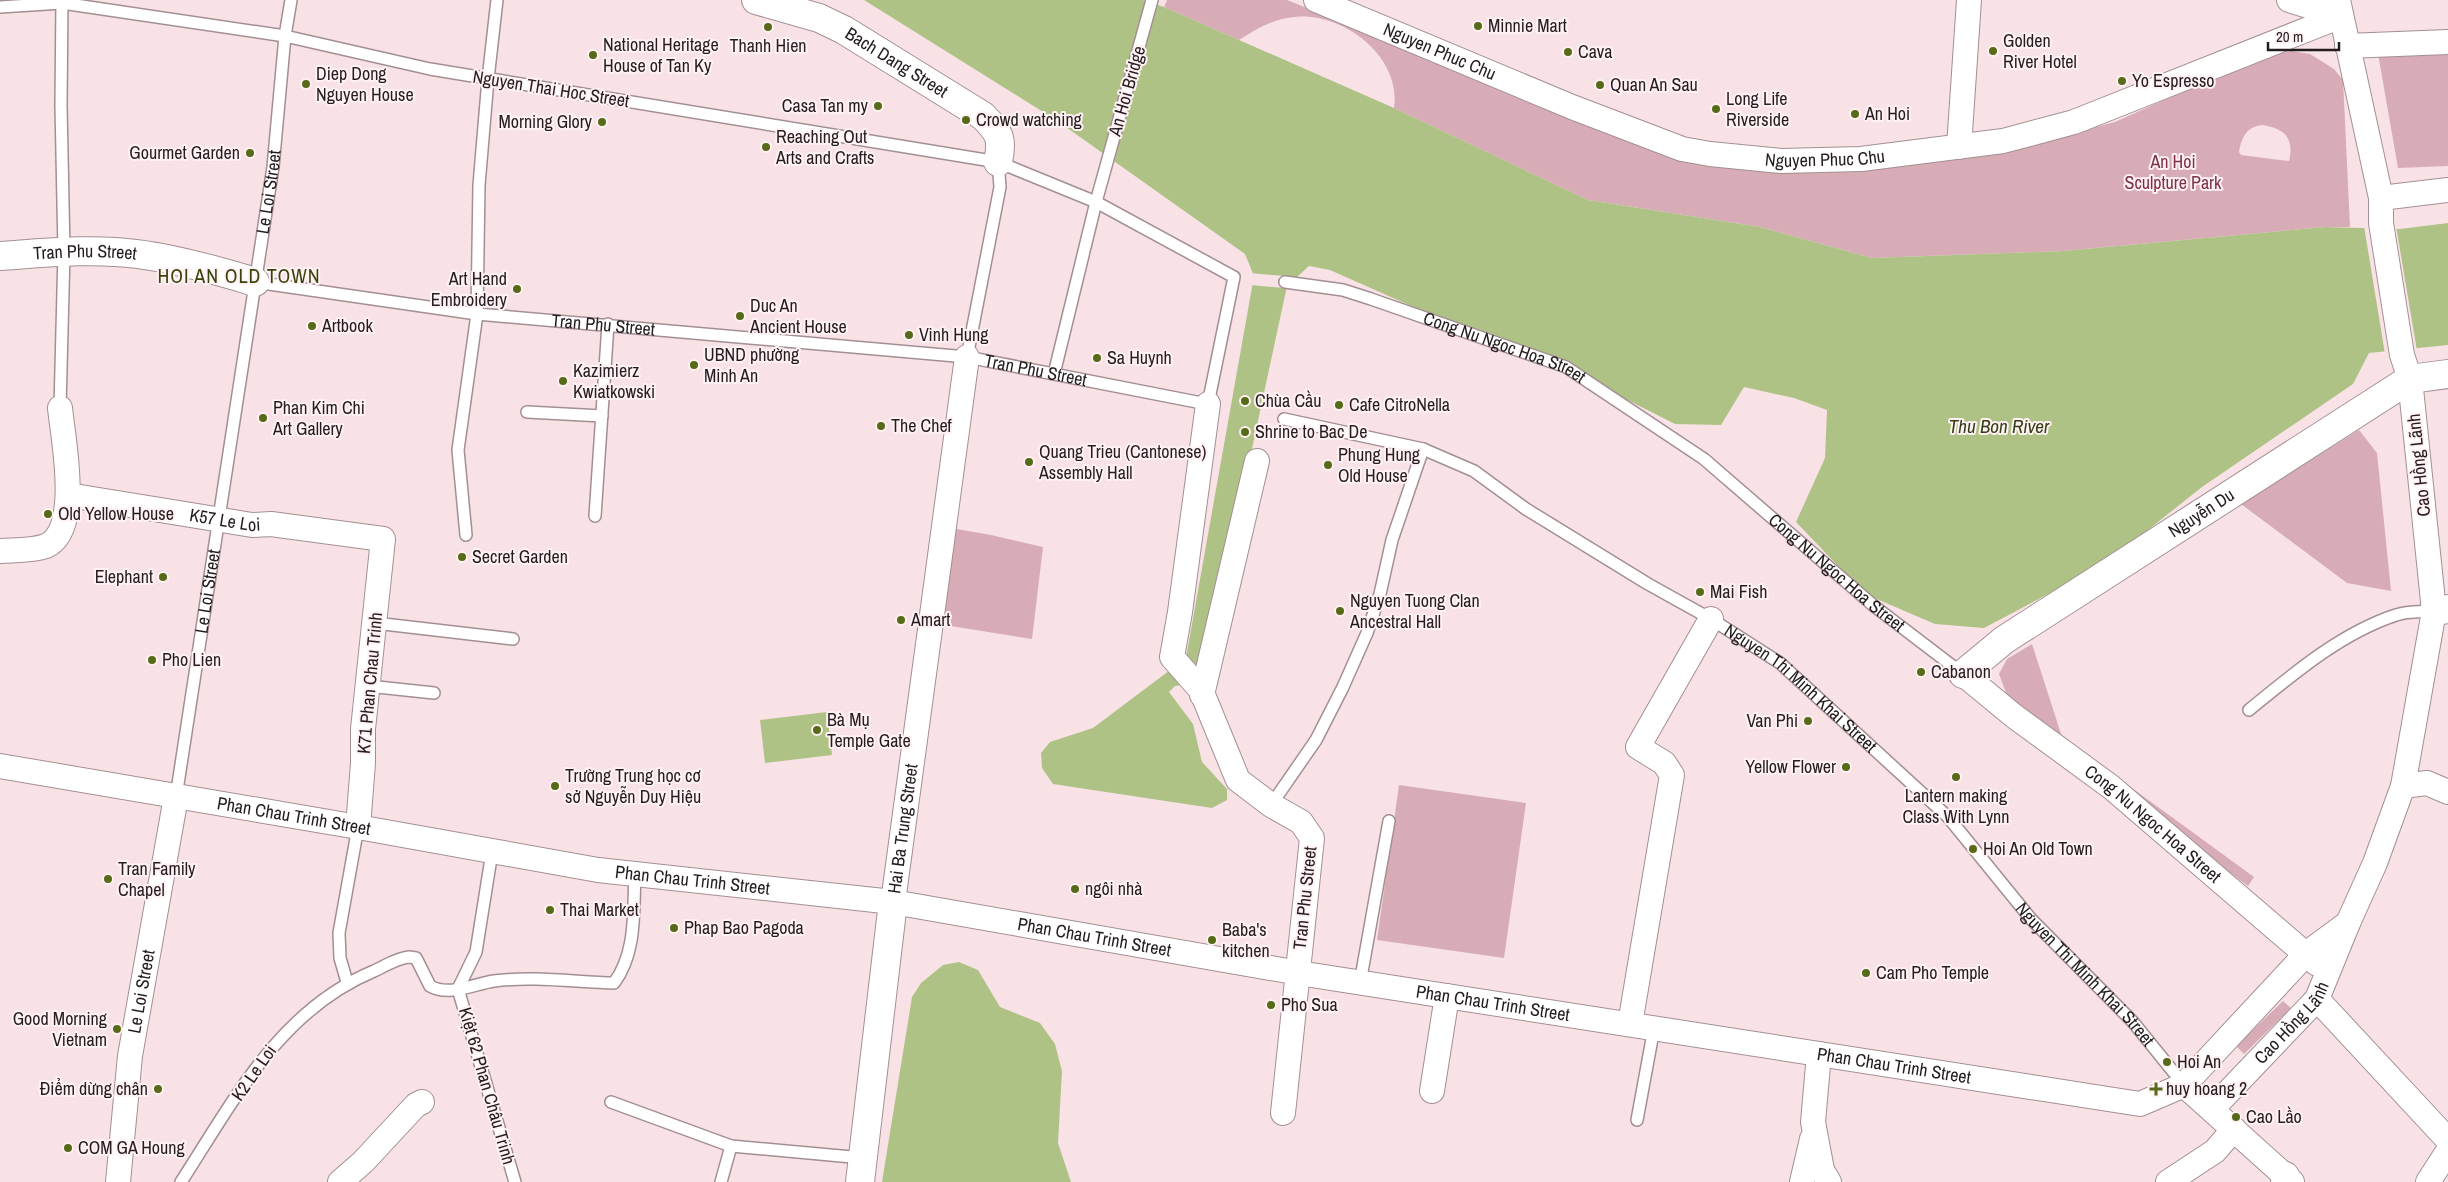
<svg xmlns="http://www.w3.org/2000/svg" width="2448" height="1182" viewBox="0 0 2448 1182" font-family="'Archivo Narrow',sans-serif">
  <rect width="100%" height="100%" fill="#f8e2e6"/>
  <!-- green -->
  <path fill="#d7acb6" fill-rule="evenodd" d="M1167,0H1287L1643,144L1757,169L1823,172L1986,156L2115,122L2258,58L2291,51L2310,54L2334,69L2343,80L2350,227H2325L2063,251L1872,258L1760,227L1588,200L1394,108C1402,57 1343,12 1295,17C1274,18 1257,29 1239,40L1164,7ZM2262,125C2283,128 2295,137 2289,161L2241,155L2239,152C2242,137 2246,127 2262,125Z
    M2377,48L2448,49V166L2398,168Z
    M2359,430L2377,453L2391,591L2347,583L2241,504Z
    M951,528L991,535L1043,547L1032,639L938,624Z
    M2032,644L2062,737L2254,877L2248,886L2035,728L2011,706L1999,674L2007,659Z
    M1399,785L1526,803L1504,958L1377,940Z
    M2283,1001L2291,1008L2244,1054L2236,1046Z"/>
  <!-- water -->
  <path fill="#afc286" d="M864,0H1143L1164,7L1394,108L1588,200L1760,227L1872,258L2063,251L2325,227L2400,229L2448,223V345L2369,353L2353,384L2202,487L2105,564L1984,628L1935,624L1865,594L1796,522L1825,458L1827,410L1794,398L1744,387L1721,425L1675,424L1608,390L1562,373L1330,270L1309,266L1287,286L1202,681L1175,686L1169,692L1193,724L1202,762L1227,789V800L1212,808L1053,784L1042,768L1041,753L1050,742L1093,728L1186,658L1254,276L1245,254L1056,120Z
    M827,712L832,755L765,763L760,720Z
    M959,962L978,970L1000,1007L1040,1023L1055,1044L1062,1071L1058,1143L1071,1182H882L912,997L921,983L943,965Z"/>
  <!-- pier -->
  <path fill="#f8e2e6" d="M2364,226H2396L2417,351L2385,354Z
    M1250,273L1285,276L1284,288L1250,285Z"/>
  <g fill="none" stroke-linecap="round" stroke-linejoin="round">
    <defs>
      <g id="lane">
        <path d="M0,7L62,3L285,36L430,69L998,162L1096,202L1234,277L1208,404"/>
        <path id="s1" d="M255,282L477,314L967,357L1212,405"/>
        <path id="s2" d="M1285,282L1343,290L1371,299L1566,367L1704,459L1874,606L1963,674"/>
        <path d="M967,357L1000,187L998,162"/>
        <path d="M1054,374L1096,202L1152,0"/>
        <path d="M60,408L64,252L61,105L62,0"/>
        <path d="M527,412L602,416"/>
        <path id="s3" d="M1284,419L1423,449L1474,471L1526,509L1648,584L1711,619L1780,663L1948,817L2031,919L2133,1022L2184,1085"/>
        <path d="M595,516L608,324"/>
        <path d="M466,535L458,450L477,314L479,185L488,79L497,0"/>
        <path d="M375,623L513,639"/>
        <path d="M368,686L434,693"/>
        <path d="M2249,710C2293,674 2341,633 2396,615C2407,611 2422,612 2434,611"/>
        <path id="s4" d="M176,797L273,167L285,36L291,0"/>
        <path d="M1271,805L1316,740L1343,687L1367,633L1380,594L1392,540L1423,449"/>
        <path d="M492,852L476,952L458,989L515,1182"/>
        <path d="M347,982L340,958L339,933L358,827"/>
        <path d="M1360,983L1389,821"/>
        <path d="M611,1102L731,1146L863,1158"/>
        <path d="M1637,1120L1654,1028"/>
        <path d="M181,1182C234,1100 280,1010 374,971C385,966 397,958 409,957L416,958L430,986C449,997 474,984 494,981C533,976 575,982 614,983C637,952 633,911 635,874"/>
        <path d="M721,1182L731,1146"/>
      </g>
      <g id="street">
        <path id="s5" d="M1316,0L1572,107L1682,149L1710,154L1781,161L1861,159L2003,141L2074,122L2341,16"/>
        <path d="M2289,0L2341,16"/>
        <path d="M2347,46L2448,42"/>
        <path d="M1959,147L1969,0"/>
        <path d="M2381,198L2448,190"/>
        <path d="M1208,404L1180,612L1172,657L1201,690L1238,780L1271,805L1301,822L1312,838L1283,1113"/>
        <path id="s6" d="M68,495L252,525L271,524L383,539L363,729V763L358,827"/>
        <path d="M0,551C14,550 32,551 46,546C82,530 63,439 60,408"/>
        <path id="s7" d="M1963,674L2014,716L2111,787L2317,964"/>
        <path d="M1202,695L1257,461"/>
        <path id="s8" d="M0,766L358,827L598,870L893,902L1305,974L2140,1104L2184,1085L2306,954L2348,923"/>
        <path d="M2403,786L2427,783L2448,792"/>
        <path id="s9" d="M893,902L967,357"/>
        <path d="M2317,999L2448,1140"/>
        <path d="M1630,1024L1672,775L1664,763L1638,747L1711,619"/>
        <path d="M1819,1054L1813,1122L1822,1170L1829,1182"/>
        <path d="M2184,1085L2292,1182"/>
        <path d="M1432,1091L1447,996"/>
        <path id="s10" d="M2212,1109L2317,999L2348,923L2375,863L2403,786L2434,611L2410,379L2402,355L2381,223V198L2338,0"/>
        <path id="s11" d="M118,1182L130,1056L176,797"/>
        <path d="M340,1182L363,1162L416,1105L422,1102"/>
        <path d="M1802,1182L1812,1139"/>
        <path d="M2168,1182L2215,1151L2234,1129"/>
        <path d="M2428,1182L2448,1151"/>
      </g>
      <g id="secondary">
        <path id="s12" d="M756,0L819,18L844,30L983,116C1000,133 1003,139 998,162"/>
        <path id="s13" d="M0,256C44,253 93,248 137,254C177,259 216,270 255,282"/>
        <path d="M2434,611L2448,609"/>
        <path id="s14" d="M1963,674L2004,640L2410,379L2448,374"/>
        <path d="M860,1182L893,902"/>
      </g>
      <path id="primary" d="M2285,1176V1182"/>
    </defs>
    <!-- lane casing -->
    <use href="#lane" stroke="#a38f93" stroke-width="14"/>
    <!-- street casing -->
    <use href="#street" stroke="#a38f93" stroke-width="26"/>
    <!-- secondary casing -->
    <use href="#secondary" stroke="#a38f93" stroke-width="30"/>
    <!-- primary casing -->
    <use href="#primary" stroke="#a38f93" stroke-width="30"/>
    <!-- lane -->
    <use href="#lane" stroke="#fff" stroke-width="11"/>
    <!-- street -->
    <use href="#street" stroke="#fff" stroke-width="24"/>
    <!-- secondary -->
    <use href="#secondary" stroke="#fff" stroke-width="28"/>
    <!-- primary -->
    <use href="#primary" stroke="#fff" stroke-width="28"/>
  </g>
  <!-- markers -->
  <g fill="#566a18" stroke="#fff1f4" stroke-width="2">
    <circle cx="1478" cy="26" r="5"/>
    <circle cx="768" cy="27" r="5"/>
    <circle cx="1993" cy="51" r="5"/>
    <circle cx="1568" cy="52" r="5"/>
    <circle cx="593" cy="55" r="5"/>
    <circle cx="2122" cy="81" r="5"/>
    <circle cx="306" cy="84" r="5"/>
    <circle cx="1600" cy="85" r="5"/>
    <circle cx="878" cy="106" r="5"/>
    <circle cx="1716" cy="109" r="5"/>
    <circle cx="1855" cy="114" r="5"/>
    <circle cx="966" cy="120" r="5"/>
    <circle cx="602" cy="122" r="5"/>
    <circle cx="766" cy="147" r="5"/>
    <circle cx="250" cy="153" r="5"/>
    <circle cx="517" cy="289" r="5"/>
    <circle cx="740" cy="316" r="5"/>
    <circle cx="312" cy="326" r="5"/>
    <circle cx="909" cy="335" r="5"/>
    <circle cx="1097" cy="358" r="5"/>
    <circle cx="694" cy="365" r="5"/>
    <circle cx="563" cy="381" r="5"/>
    <circle cx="1245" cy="401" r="5"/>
    <circle cx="1339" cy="405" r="5"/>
    <circle cx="263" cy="418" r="5"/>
    <circle cx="881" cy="426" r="5"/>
    <circle cx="1245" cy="432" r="5"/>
    <circle cx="1029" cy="462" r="5"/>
    <circle cx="1328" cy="465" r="5"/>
    <circle cx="48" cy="514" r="5"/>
    <circle cx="462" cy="557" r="5"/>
    <circle cx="163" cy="577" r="5"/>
    <circle cx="1700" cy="592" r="5"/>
    <circle cx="1340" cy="611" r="5"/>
    <circle cx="901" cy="620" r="5"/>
    <circle cx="152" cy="660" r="5"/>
    <circle cx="1921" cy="672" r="5"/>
    <circle cx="1808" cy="721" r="5"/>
    <circle cx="817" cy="730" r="5"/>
    <circle cx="1846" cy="767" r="5"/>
    <circle cx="1956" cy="777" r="5"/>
    <circle cx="555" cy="786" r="5"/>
    <circle cx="1973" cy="849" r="5"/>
    <circle cx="108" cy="879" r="5"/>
    <circle cx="1075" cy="889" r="5"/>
    <circle cx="550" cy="910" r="5"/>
    <circle cx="674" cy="928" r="5"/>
    <circle cx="1212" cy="940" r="5"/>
    <circle cx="1866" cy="973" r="5"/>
    <circle cx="1271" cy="1005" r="5"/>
    <circle cx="117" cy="1029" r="5"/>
    <circle cx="2167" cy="1062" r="5"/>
    <circle cx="158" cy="1089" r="5"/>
    <path d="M2153.5 1081.5h5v5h5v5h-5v5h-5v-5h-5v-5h5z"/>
    <circle cx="2236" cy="1117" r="5"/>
    <circle cx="68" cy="1148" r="5"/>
  </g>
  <g text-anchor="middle" stroke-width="4" stroke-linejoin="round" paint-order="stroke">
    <!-- poi labels -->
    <g font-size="18" fill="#241c1e" stroke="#fff1f4" text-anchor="start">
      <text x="1488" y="32">Minnie Mart</text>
      <text x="2003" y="47">Golden<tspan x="2003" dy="21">River Hotel</tspan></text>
      <text x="603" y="51">National Heritage<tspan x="603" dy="21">House of Tan Ky</tspan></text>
      <text x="768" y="52" text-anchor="middle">Thanh Hien</text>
      <text x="1578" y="58">Cava</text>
      <text x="316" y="80">Diep Dong<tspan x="316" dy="21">Nguyen House</tspan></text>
      <text x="2132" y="87">Yo Espresso</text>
      <text x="1610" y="91">Quan An Sau</text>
      <text x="1726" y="105">Long Life<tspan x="1726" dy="21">Riverside</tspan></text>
      <text x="868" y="112" text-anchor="end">Casa Tan my</text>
      <text x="1865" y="120">An Hoi</text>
      <text x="976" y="126">Crowd watching</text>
      <text x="592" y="128" text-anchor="end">Morning Glory</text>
      <text x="776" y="143">Reaching Out<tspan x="776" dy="21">Arts and Crafts</tspan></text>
      <text x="240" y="159" text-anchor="end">Gourmet Garden</text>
      <text x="507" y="285" text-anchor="end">Art Hand<tspan x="507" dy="21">Embroidery</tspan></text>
      <text x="750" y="312">Duc An<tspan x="750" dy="21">Ancient House</tspan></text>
      <text x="322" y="332">Artbook</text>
      <text x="919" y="341">Vinh Hung</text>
      <text x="704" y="361">UBND phường<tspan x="704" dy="21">Minh An</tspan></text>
      <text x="1107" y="364">Sa Huynh</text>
      <text x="573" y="377">Kazimierz<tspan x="573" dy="21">Kwiatkowski</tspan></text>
      <text x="1255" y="407">Chùa Cầu</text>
      <text x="1349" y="411">Cafe CitroNella</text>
      <text x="273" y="414">Phan Kim Chi<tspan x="273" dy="21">Art Gallery</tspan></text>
      <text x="891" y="432">The Chef</text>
      <text x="1255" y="438">Shrine to Bac De</text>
      <text x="1039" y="458">Quang Trieu (Cantonese)<tspan x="1039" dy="21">Assembly Hall</tspan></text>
      <text x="1338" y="461">Phung Hung<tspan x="1338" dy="21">Old House</tspan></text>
      <text x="58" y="520">Old Yellow House</text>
      <text x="472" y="563">Secret Garden</text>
      <text x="153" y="583" text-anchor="end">Elephant</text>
      <text x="1710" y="598">Mai Fish</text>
      <text x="1350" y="607">Nguyen Tuong Clan<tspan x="1350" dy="21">Ancestral Hall</tspan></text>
      <text x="911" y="626">Amart</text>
      <text x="162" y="666">Pho Lien</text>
      <text x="1931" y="678">Cabanon</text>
      <text x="827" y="726">Bà Mụ<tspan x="827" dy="21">Temple Gate</tspan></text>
      <text x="1798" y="727" text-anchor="end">Van Phi</text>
      <text x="1836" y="773" text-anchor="end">Yellow Flower</text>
      <text x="565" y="782">Trường Trung học cơ<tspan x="565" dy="21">sở Nguyễn Duy Hiệu</tspan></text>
      <text x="1956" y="802" text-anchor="middle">Lantern making<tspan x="1956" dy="21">Class With Lynn</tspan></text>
      <text x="1983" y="855">Hoi An Old Town</text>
      <text x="118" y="875">Tran Family<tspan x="118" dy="21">Chapel</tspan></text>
      <text x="1085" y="895">ngôi nhà</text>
      <text x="560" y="916">Thai Market</text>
      <text x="684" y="934">Phap Bao Pagoda</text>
      <text x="1222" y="936">Baba's<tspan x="1222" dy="21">kitchen</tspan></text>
      <text x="1876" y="979">Cam Pho Temple</text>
      <text x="1281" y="1011">Pho Sua</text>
      <text x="107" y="1025" text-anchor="end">Good Morning<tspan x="107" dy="21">Vietnam</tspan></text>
      <text x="2177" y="1068">Hoi An</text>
      <text x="148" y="1095" text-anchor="end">Điểm dừng chân</text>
      <text x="2166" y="1095">huy hoang 2</text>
      <text x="2246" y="1123">Cao Lầo</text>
      <text x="78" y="1154">COM GA Houng</text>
    </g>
    <!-- street labels -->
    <g font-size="18" fill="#241c1e" stroke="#fff1f4">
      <text dy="6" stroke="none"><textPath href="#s5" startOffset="134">Nguyen Phuc Chu</textPath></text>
      <text dy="6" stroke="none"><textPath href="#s12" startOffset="155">Bach Dang Street</textPath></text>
      <text transform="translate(551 89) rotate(9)" y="6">Nguyen Thai Hoc Street</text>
      <text transform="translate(1127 91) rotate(-74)" y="6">An Hoi Bridge</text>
      <text dy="6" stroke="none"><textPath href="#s5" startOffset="539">Nguyen Phuc Chu</textPath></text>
      <text dy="6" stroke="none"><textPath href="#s4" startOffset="612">Le Loi Street</textPath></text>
      <text dy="6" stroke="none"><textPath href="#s13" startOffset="85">Tran Phu Street</textPath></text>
      <text dy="6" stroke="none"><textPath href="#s1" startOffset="351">Tran Phu Street</textPath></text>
      <text dy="6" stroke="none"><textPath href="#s2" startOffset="230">Cong Nu Ngoc Hoa Street</textPath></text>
      <text dy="6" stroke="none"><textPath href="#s1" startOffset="786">Tran Phu Street</textPath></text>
      <text transform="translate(2419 465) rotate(-96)" y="6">Cao Hồng Lãnh</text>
      <text dy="6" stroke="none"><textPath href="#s14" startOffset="288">Nguyễn Du</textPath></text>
      <text dy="6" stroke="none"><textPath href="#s6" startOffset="159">K57 Le Loi</textPath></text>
      <text dy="6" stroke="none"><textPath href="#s2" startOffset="635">Cong Nu Ngoc Hoa Street</textPath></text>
      <text dy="6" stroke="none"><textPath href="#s4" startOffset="208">Le Loi Street</textPath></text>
      <text transform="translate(370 683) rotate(-85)" y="6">K71 Phan Chau Trinh</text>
      <text dy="6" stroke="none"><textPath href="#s3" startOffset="591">Nguyen Thi Minh Khai Street</textPath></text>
      <text dy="6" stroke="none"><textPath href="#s8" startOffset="298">Phan Chau Trinh Street</textPath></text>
      <text dy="6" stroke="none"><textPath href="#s7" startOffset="242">Cong Nu Ngoc Hoa Street</textPath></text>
      <text dy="6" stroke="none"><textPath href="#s9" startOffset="74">Hai Ba Trung Street</textPath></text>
      <text dy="6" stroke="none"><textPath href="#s8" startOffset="702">Phan Chau Trinh Street</textPath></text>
      <text transform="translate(1305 898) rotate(-84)" y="6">Tran Phu Street</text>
      <text dy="6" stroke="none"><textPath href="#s8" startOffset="1108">Phan Chau Trinh Street</textPath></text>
      <text dy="6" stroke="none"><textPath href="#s3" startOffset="996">Nguyen Thi Minh Khai Street</textPath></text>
      <text dy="6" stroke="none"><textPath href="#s11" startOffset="192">Le Loi Street</textPath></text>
      <text dy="6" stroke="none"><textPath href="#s8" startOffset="1512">Phan Chau Trinh Street</textPath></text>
      <text dy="6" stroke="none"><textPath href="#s10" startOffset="118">Cao Hồng Lãnh</textPath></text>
      <text dy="6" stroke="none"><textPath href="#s8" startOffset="1918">Phan Chau Trinh Street</textPath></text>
      <text transform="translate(254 1073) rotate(-55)" y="6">K2 Le Loi</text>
      <text transform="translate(487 1086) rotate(74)" y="6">Kiệt 62 Phan Châu Trinh</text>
    </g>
    <!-- park labels -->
    <g font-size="18" fill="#7e2f49" stroke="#fff1f4">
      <text x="2173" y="168">An Hoi<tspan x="2173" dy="21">Sculpture Park</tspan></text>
    </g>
    <!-- water labels -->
    <g font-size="19" font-style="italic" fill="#323e12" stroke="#fff1f4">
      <text x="1999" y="433">Thu Bon River</text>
    </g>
    <!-- quarter labels -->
    <g font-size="20" letter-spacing="1" fill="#37450c" stroke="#fff1f4">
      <text x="239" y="283">HOI AN OLD TOWN</text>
    </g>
  </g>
  <!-- scale -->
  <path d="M2268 42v8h71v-8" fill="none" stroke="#241c1e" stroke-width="2.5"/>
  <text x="2276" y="42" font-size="15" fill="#241c1e" stroke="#fff1f4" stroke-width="4" paint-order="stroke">20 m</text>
</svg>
